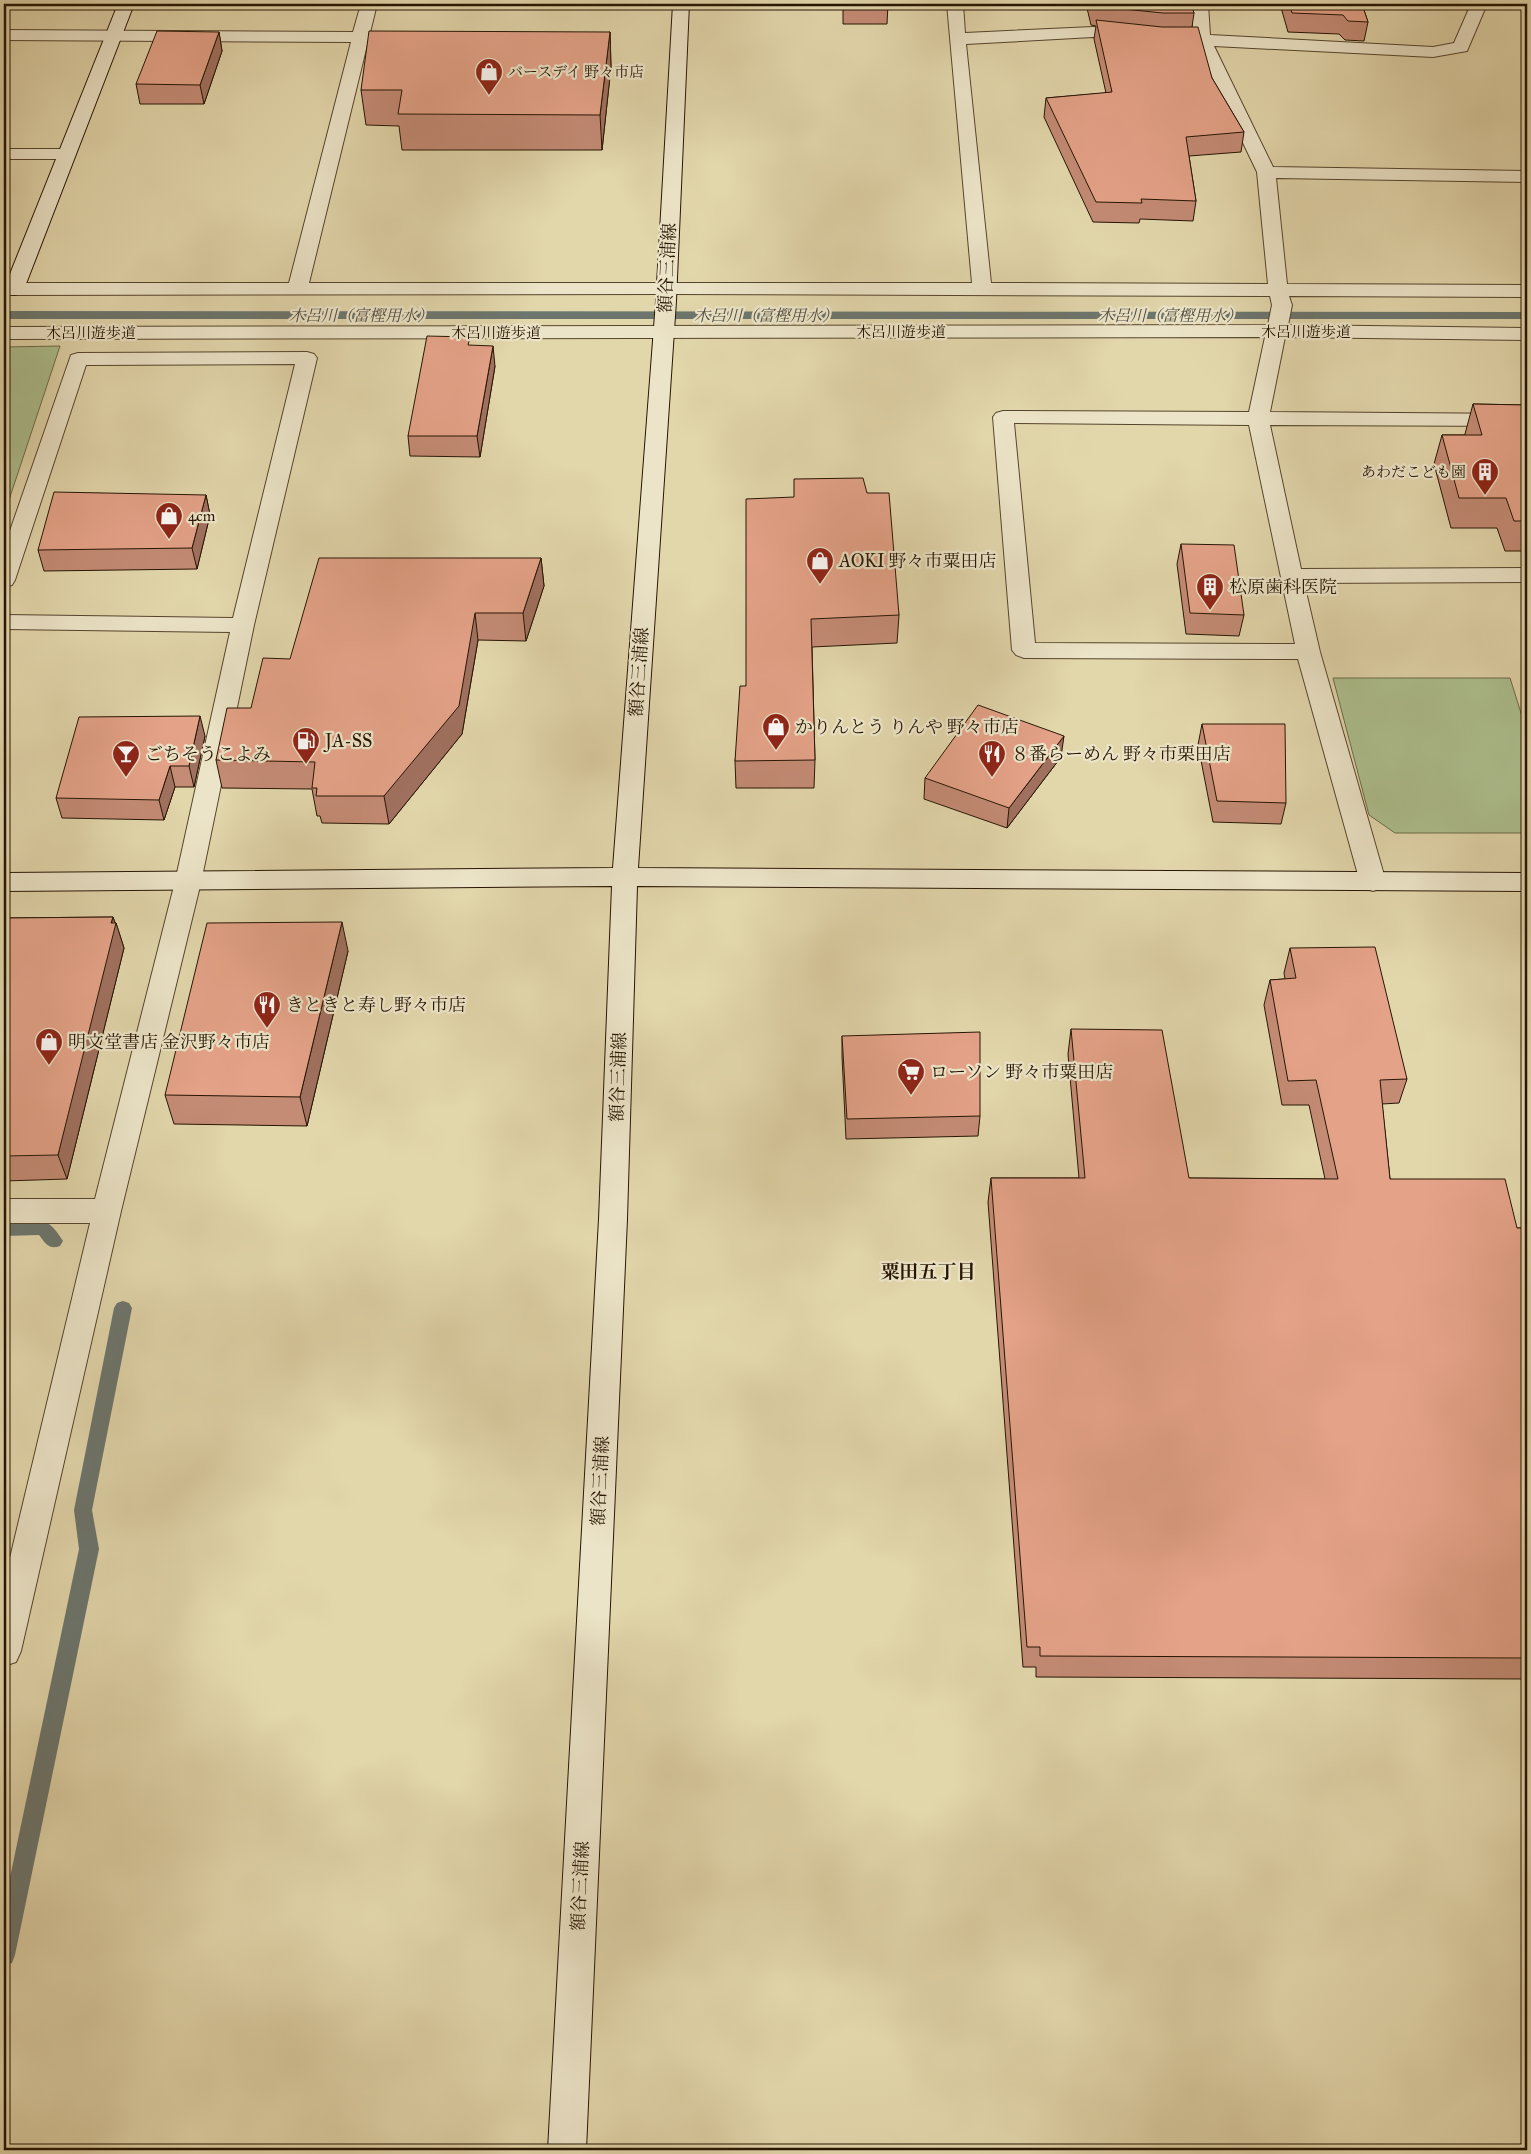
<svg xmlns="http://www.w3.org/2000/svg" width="1531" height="2154" viewBox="0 0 1531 2154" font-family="'IM FELL Great Primer','Noto Serif JP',serif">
  <rect width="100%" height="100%" fill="#e2d6ab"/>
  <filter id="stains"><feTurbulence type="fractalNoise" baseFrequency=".004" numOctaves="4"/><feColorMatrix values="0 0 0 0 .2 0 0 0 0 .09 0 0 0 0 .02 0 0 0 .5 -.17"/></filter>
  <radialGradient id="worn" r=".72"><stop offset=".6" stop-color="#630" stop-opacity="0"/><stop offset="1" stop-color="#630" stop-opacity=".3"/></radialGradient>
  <!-- green -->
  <path fill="#adbf8e" stroke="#6a6a48" d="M60,346L4,515V347Z
    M1333,678H1510L1527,732V833H1395L1369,815Z"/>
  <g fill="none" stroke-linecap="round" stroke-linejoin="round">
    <!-- stream -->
    <path fill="#6c766e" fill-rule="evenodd" d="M4,311L1527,312V319H4Z
      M43,1221C52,1224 58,1233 63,1241L60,1246C49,1250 45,1243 39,1235L4,1236V1222Z
      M123,1301L129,1303L132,1308L92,1510L99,1549L15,1955L12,1963L4,1966V1906L79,1549L74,1510L114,1308L117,1303Z"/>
    <defs>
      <path id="street" d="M361,4H377L309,283H972L947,4H963L965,33L1093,27L1132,31L1138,32L1141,36L1138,40L1132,41L1093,37L966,44L991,283L1268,284L1257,172L1196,45L1179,43L1176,39L1179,35L1193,34L1192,4H1208L1210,35L1433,47L1454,43L1471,4H1487L1467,51L1433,57L1214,46L1273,167L1527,171V182L1276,178L1287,284L1527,285V297L1289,296L1292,305L1288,325L1527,328V340L1285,337L1270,412L1527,414V426L1270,425L1301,569L1527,568V582L1304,583L1320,652L1386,882L1382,888L1373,891L1364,888L1360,882L1298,659L1024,658L1016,655L1012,650L993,417L996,413L1003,411L1249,412L1265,337L4,339V327L1268,325L1272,305L1270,296L666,294L4,295V283H289L351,42L4,40V30L353,32ZM1014,423L1249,425L1295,644L1035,643Z
        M4,149H67L73,150L76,154L73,158L67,159H4Z
        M307,352L314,354L317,358L254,625L201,882L121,1211L21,1651L16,1662L4,1666V1583L90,1223H4V1199H95L175,882L230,632L4,629V615L233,618L295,364L86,365L15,580L12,585L4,587V548L71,355L78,353Z"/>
      <path id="secondary" d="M118,4H134L24,289L21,293L14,295L7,293L4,289Z
        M673,4H689L676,301L638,868L1527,873V891L637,886L627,1219L586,2150H548L599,1219L612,886L4,891V873L613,868L656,301Z"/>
    </defs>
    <!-- street casing -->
    <use href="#street" stroke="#55452d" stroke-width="2"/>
    <!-- secondary casing -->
    <use href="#secondary" stroke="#261503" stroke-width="2"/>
    <!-- street -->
    <use href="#street" fill="#ece4c8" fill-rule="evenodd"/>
    <!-- secondary -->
    <use href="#secondary" fill="#ece4c8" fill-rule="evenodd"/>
  </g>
  <!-- wall -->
  <path fill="#c48b75" stroke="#261503" d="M843,4H888L887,24H843Z
    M1086,4H1191L1194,13L1192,27L1212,78L1244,132L1241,152L1189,156L1196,201L1193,221L1140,219L1139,223L1093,222L1044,117L1046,98L1106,93L1094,39L1096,26L1091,25Z
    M1280,4H1362L1368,22L1364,41L1345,40L1339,34L1288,32Z
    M219,32L222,51L204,104H140L136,84Z
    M610,32L611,67L602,150H402L399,126L366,125L361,90Z
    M471,345L495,366L480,457L410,456L408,436Z
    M1473,404L1527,405V551H1505L1497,528H1451L1434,464L1442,435H1465V434Z
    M867,493L899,615L897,643L812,647L815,760L814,788H736L735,761L746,686L794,497Z
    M206,495L210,515L197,569L44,571L38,550Z
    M1181,544L1244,615L1239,636L1186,634L1177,564Z
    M541,558L544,586L526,641L478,640L462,734L389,824L322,823L320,816H317L312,789L222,788L216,760L251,708L290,659Z
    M1202,724L1286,803L1281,824L1213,822L1198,745Z
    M205,736L194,787H175L164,820L62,818L56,798Z
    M1061,757L1007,828L924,799L925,778Z
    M113,917L115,923H116L124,948L67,1179L4,1181V918Z
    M1290,948L1407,1079L1399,1103L1382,1104L1390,1179L1517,1228H1527V1679L1036,1677V1667H1023L988,1202L991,1178H1079L1068,1054L1071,1029L1189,1178L1325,1179L1309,1105H1282L1264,1005L1270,980L1285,979L1284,973Z
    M348,951L307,1126L174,1124L165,1095Z
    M842,1036L980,1116L978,1136L846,1139L842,1057Z"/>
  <!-- shaded-wall -->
  <path fill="#a0715f" stroke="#261503" d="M219,32L222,51L204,104L200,85Z
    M610,32L611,67L602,150L600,115Z
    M493,346L495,366L480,457L477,436Z
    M206,495L210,515L197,569L192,548Z
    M541,558L544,586L526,641L523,613Z
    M475,613L478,640L462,734L389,824L384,796Z
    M200,716L205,736L194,787L189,766Z
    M1064,736L1061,757L1007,828L1009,808Z
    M170,766L175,787L164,820L159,800Z
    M113,917L116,925V923L124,948L67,1179L58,1155Z
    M342,922L348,951L307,1126L300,1097Z"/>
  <!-- building -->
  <path fill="#e4a288" stroke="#261503" d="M844,4H888V5H844Z
    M1093,4H1191L1194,13H1163L1093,6Z
    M1289,4H1362L1368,22L1348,21L1343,15L1292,13Z
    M1096,20L1162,27H1198L1212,78L1244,132L1186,137L1196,201L1141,199L1142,203L1096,202L1046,98L1112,92Z
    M157,31L219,32L200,85L136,84Z
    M369,31L610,32L600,115L398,114L402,90H361Z
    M427,336L470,337L468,345L493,346L477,436H408Z
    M1473,404L1527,405V521H1514L1506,498H1459L1442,435H1482Z
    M863,478L867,493H889L899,615L811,619L815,760L735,761L740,686H746V499L794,497V479Z
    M54,492L206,495L192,548L38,550Z
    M1181,544L1234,545L1244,615L1190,613Z
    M319,558H541L523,613H475L459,706L384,796H316L317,788H312L315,762L216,760L227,708H251L263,658L290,659Z
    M978,705L1064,736L1009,808L925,778Z
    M200,716L189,766H170L159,800L56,798L79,717Z
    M1202,724H1285L1286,803L1217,801Z
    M113,917L111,923H116L58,1155L4,1156V918Z
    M342,922L300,1097L165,1095L207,923Z
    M1375,947L1407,1079L1380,1080L1390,1179H1505L1517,1228H1527V1658L1040,1656V1647H1027L991,1178H1085L1071,1029L1162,1030L1189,1178L1338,1179L1316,1080L1288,1081L1270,980L1296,978L1290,948Z
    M980,1032V1116L847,1119L842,1036Z"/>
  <!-- icons -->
  <defs>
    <symbol id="shop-pin" viewBox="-11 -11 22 30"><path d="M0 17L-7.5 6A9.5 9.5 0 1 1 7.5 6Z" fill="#8f2418" stroke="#ece4c8"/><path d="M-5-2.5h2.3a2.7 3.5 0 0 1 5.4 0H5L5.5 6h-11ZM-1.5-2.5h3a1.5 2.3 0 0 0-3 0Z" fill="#fff"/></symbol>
    <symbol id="building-pin" viewBox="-11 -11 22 30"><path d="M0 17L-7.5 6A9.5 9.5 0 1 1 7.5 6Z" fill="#8f2418" stroke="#ece4c8"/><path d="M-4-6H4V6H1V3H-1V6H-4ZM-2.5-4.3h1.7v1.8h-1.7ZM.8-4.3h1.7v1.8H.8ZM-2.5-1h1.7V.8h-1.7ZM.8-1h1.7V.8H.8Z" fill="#fff"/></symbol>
    <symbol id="fuel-pin" viewBox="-11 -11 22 30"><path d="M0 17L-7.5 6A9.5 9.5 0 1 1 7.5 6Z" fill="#8f2418" stroke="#ece4c8"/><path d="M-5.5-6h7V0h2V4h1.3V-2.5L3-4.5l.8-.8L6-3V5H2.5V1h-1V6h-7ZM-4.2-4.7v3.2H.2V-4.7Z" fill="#fff"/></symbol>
    <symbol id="bar-pin" viewBox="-11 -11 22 30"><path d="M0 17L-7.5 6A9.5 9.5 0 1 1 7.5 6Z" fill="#8f2418" stroke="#ece4c8"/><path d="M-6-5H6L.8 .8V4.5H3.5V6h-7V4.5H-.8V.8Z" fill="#fff"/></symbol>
    <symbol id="restaurant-pin" viewBox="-11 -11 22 30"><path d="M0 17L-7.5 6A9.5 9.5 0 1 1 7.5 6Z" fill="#8f2418" stroke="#ece4c8"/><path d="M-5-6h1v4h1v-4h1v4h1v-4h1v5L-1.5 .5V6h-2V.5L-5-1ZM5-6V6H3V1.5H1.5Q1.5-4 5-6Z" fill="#fff"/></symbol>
    <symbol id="supermarket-pin" viewBox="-11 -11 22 30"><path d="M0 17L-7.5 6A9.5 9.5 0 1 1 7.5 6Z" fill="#8f2418" stroke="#ece4c8"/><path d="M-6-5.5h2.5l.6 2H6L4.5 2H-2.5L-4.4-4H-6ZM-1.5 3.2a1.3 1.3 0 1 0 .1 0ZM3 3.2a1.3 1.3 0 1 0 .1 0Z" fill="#fff"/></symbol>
  </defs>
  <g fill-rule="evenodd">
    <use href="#shop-pin" x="473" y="56" width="32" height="43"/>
    <use href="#building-pin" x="1469" y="456" width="32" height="43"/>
    <use href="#shop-pin" x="153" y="500" width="32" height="43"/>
    <use href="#shop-pin" x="804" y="545" width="32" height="43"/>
    <use href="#building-pin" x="1194" y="571" width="32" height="43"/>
    <use href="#shop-pin" x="760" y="711" width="32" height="43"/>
    <use href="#fuel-pin" x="290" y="725" width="32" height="43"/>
    <use href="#bar-pin" x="110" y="738" width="32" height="43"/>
    <use href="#restaurant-pin" x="976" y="738" width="32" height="43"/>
    <use href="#restaurant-pin" x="251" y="989" width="32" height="43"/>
    <use href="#shop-pin" x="33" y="1026" width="32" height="43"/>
    <use href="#supermarket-pin" x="895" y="1056" width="32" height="43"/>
  </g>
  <g text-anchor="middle" stroke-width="4.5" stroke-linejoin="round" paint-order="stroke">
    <!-- far-poi labels -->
    <g font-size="15" fill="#261503" stroke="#ece4c8" text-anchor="start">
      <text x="508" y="77">バースデイ 野々市店</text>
      <text x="1466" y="477" text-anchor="end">あわだこども園</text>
      <text x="188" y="521">4cm</text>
    </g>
    <!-- far-street labels -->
    <g font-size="15" fill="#261503" stroke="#ece4c8">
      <text x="901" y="337">木呂川遊歩道</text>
      <text x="1306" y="337">木呂川遊歩道</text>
      <text x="91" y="338">木呂川遊歩道</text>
      <text x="496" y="338">木呂川遊歩道</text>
    </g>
    <!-- far-water labels -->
    <g font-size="16" font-style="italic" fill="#4f4d42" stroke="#ece4c8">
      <text x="361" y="321">木呂川（富樫用水）</text>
      <text x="766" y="321">木呂川（富樫用水）</text>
      <text x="1170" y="321">木呂川（富樫用水）</text>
    </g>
    <!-- street labels -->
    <g font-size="18" fill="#261503" stroke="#ece4c8">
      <text transform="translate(667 268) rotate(-87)" y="6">額谷三浦線</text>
      <text transform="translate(639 672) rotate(-86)" y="6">額谷三浦線</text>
      <text transform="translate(618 1077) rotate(-88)" y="6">額谷三浦線</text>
      <text transform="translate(600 1481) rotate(-87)" y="6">額谷三浦線</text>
      <text transform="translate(580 1886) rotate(-87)" y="6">額谷三浦線</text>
    </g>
    <!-- poi labels -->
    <g font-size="18" fill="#261503" stroke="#ece4c8" text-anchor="start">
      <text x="839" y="567">AOKI 野々市粟田店</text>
      <text x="1229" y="593">松原歯科医院</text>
      <text x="795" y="733">かりんとう りんや 野々市店</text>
      <text x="325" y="747">JA-SS</text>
      <text x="145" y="760">ごちそうこよみ</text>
      <text x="1011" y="760">８番らーめん 野々市栗田店</text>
      <text x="286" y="1011">きときと寿し野々市店</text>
      <text x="68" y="1048">明文堂書店 金沢野々市店</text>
      <text x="930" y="1078">ローソン 野々市粟田店</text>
    </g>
    <!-- neighbourhood labels -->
    <g font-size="19" font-weight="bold" fill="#261503" stroke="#ece4c8">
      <text x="928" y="1278">粟田五丁目</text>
    </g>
  </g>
  <!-- margin -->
  <rect width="1531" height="2154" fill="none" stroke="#e2d6ab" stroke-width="20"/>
  <rect x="5" y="5" width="1521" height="2144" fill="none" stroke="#261503" stroke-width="2.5"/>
  <rect x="10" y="10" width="1511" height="2134" fill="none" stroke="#261503"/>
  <rect width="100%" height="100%" filter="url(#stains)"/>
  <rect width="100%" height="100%" fill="url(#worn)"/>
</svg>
